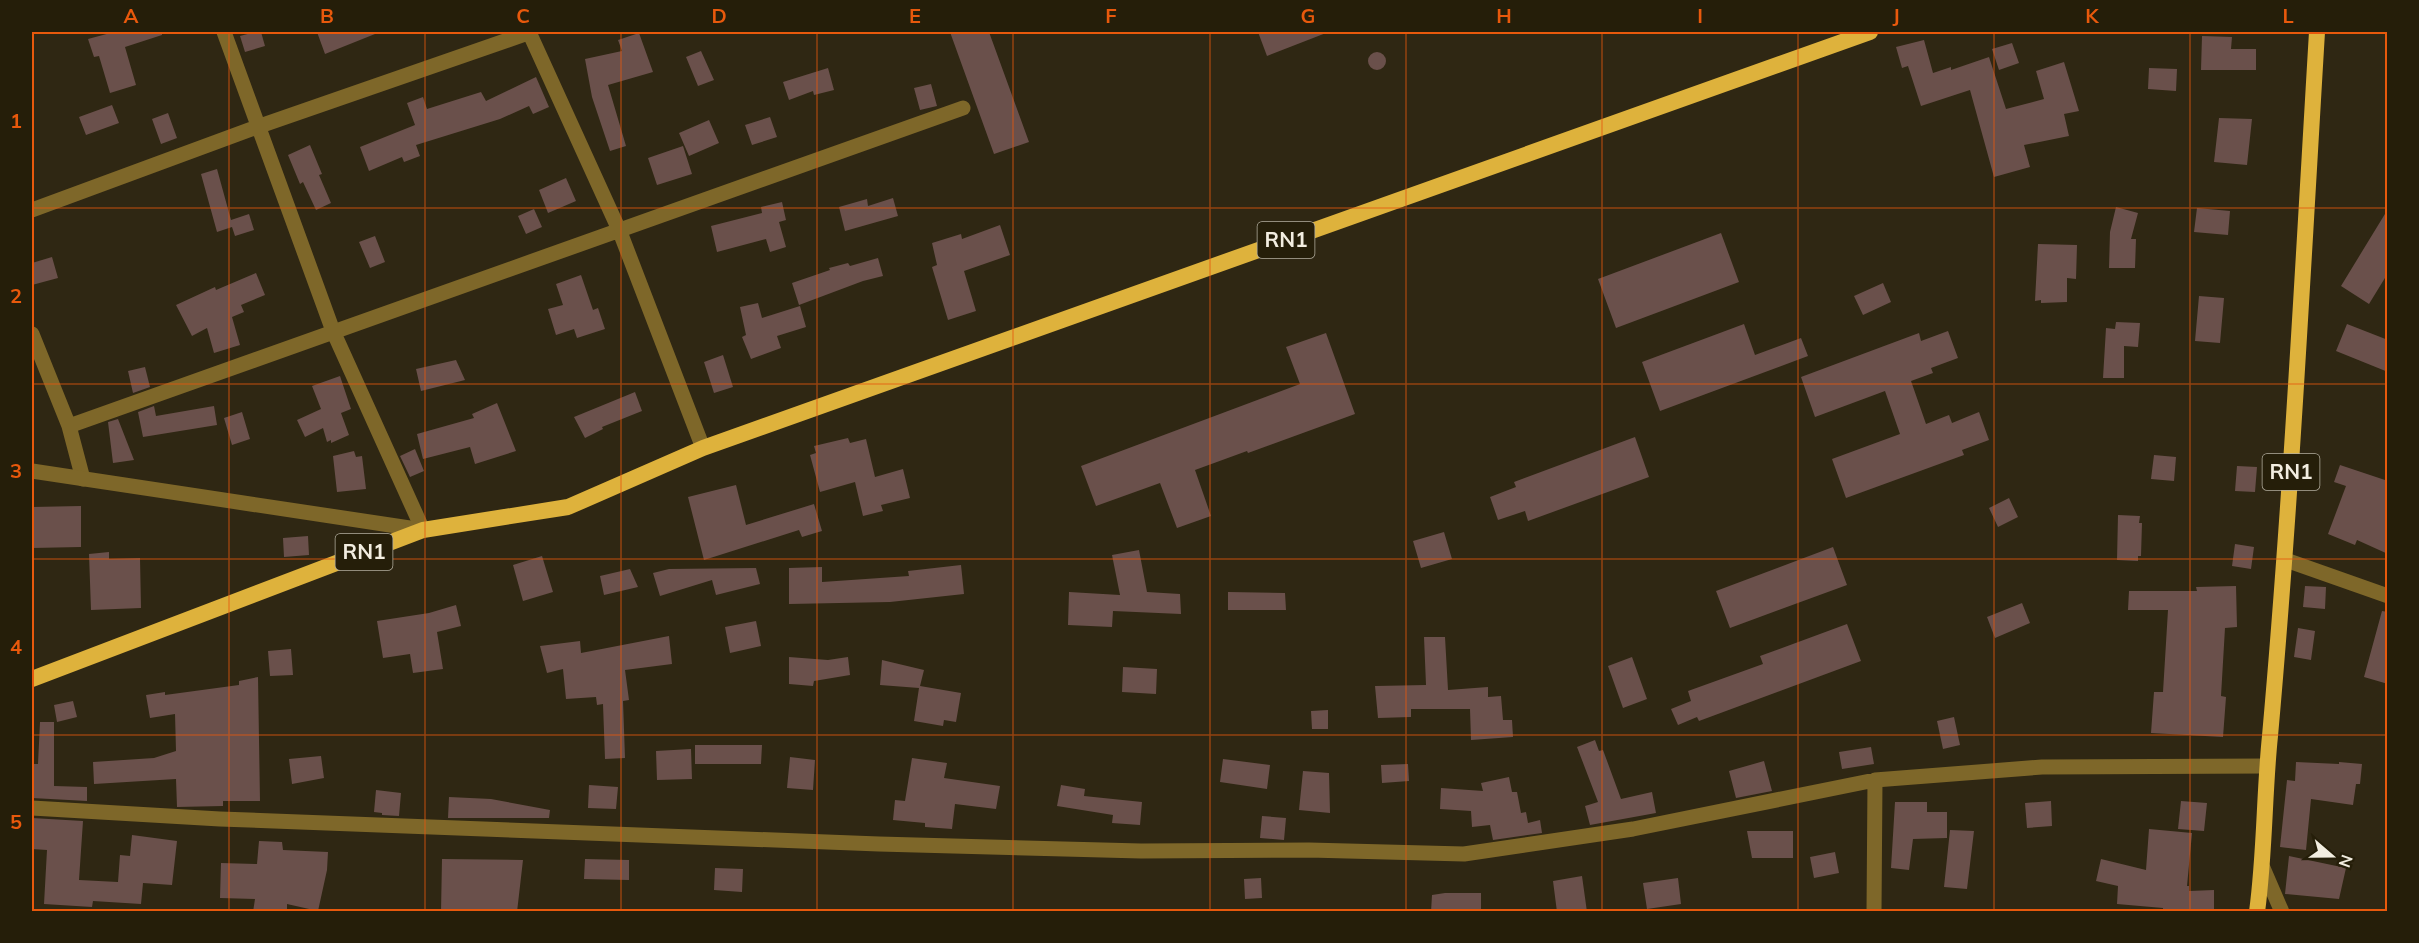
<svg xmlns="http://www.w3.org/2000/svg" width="2419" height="943" viewBox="0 0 2419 943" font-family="Mulish,sans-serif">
  <rect width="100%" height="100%" fill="#2f2713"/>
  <!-- building -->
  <path fill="#6a504b" d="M114,32H162V35L125,47L136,85L110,93L99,56L94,57L88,39Z
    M255,32H261L265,46L245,52L240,36Z
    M317,32H380L325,54Z
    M950,32H989L1029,142L994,154Z
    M1258,32H1326V33L1267,56Z
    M639,33L653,72L608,85L626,146L610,151L592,97L585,59L622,51L618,40Z
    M2202,36L2232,37L2231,49H2256V70H2201Z
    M1924,40L1933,73L1951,67V70L1989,57L2006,109L2044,99L2036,71L2064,62L2079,111L2064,114L2069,136L2024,145L2030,167L1994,177L1970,90L1921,106L1908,66L1902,68L1896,47Z
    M2012,43L2019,63L1999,70L1992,49Z
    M701,51L714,80L698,86L686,57Z
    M1368 61a9 9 0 1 1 18 0a9 9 0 1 1-18 0Z
    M828,68L834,90L814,95L813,91L789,100L783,82Z
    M2149,68L2177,69L2176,91L2148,89Z
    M536,77L549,107L533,114L529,106L500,119L416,145L420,156L404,162L402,157L369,171L360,147L415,125L407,103L423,97L427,109L481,92L486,101Z
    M931,84L937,106L920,110L914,88Z
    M112,105L119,123L86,135L79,117Z
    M168,113L177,138L161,144L152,119Z
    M770,117L777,137L752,145L745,125Z
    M2219,118L2252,119L2247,165L2214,162Z
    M709,120L719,143L689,156L679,133Z
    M310,145L322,174L319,175L331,203L316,210L303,182L300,184L288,155Z
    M683,146L692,174L657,185L648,158Z
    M217,169L231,220L249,214L254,230L235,236L232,227L217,232L201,174Z
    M566,178L576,201L548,213L539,190Z
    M893,198L898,216L845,231L839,207L867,199L868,206Z
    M782,202L786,220L779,222L786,247L770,252L766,239L717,252L711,226L762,213L761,207Z
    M2116,207L2138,213L2131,239H2136L2135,268H2109L2110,232Z
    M2197,208L2230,211L2228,235L2194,232Z
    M534,209L542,227L526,234L518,216Z
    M2388,209V273L2369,304L2341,286Z
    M1000,225L1010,255L964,271L976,311L948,320L932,267L937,265L932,243L961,234L962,239Z
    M1721,233L1739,282L1616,328L1598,279Z
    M375,236L385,262L370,268L359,242Z
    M2038,244L2077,245L2076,279L2067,278V302L2041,303V300L2035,301Z
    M52,257L58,278L32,285V263Z
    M878,258L883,276L863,281L799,305L792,283L830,270L829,268L848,263L850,266Z
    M256,273L265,295L241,305L244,312L232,317L240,345L214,353L207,328L192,336L176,305L215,287L216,290Z
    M581,275L593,310L598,308L605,329L577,338L574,329L556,335L548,309L563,305L556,284Z
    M1883,283L1891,302L1863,315L1854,296Z
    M2199,296L2224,298L2220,343L2195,341Z
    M758,303L762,318L800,306L806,327L777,336L781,348L751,359L742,337L746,335L740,307Z
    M2116,322L2140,323L2138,347L2124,346V378H2103L2106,328L2115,329Z
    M1744,324L1755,355L1801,338L1808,356L1660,411L1642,362Z
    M2347,324L2388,340V372L2336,351Z
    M1948,331L1958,358L1931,368L1933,373L1911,381L1926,424L1949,415L1952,423L1979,412L1989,440L1962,450L1964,455L1846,498L1832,459L1900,434L1885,391L1815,417L1801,377L1919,333L1921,341Z
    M1326,333L1355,414L1248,453L1247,451L1195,470L1211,516L1177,528L1160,483L1096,506L1081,466L1300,384L1286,347Z
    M723,355L733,387L714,393L704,362Z
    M456,360L465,380L421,391L416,369Z
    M145,367L150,387L133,393L128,371Z
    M340,376L351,409L341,413L349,435L331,443V440L327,442L323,428L305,437L297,420L321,409L312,386Z
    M635,392L642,411L602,427L603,429L585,438L574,417Z
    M497,403L516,451L475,464L470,447L423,459L417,434L474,418L472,414Z
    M154,406L156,416L214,406L217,425L143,437L138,412Z
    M242,412L250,439L232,445L224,418Z
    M118,419L134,460L113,463L108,422Z
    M1635,437L1649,477L1528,521L1525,511L1498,520L1490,497L1516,487L1514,482Z
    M848,438L850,443L866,439L875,477L903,469L910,498L881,505L883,511L863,516L855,482L820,492L810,455L816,453L814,446Z
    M415,449L424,471L410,477L400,456Z
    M354,451L356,457L362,456L366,489L337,492L333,456Z
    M2154,455L2176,457L2174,481L2151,479Z
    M2340,465L2388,481V554L2357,540L2355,545L2328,534L2346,486L2334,482Z
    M2237,466L2257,467L2255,492L2235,491Z
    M736,485L746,525L814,504L822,531L802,537L799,530L704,560L688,497Z
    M2009,498L2018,517L1998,527L1989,508Z
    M81,506V547L32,548V507Z
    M2118,515L2140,516L2139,523H2142L2141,556H2138V561L2117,560Z
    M1444,532L1452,559L1421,568L1413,541Z
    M308,536L309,555L284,557L283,538Z
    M2235,544L2254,547L2251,569L2232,566Z
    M1833,547L1847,585L1730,628L1716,591Z
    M1139,550L1147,592L1180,594L1181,614L1113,611L1112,627L1068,625L1069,592L1120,595L1112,555Z
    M109,552V559L140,558L141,608L91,610L89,554Z
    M542,556L553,592L523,601L513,565Z
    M961,565L964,594L890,602L789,604V568L822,567V582L909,576L908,571Z
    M756,568L760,584L716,595L712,580L660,596L653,573L669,569Z
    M630,569L638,587L604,595L600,576Z
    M2236,586L2237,627L2225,628L2221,696L2226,697L2223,737L2151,733L2154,692H2163L2168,610H2128L2129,591H2197L2196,587Z
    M2305,586L2326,587L2325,609L2303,607Z
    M1228,592L1285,593L1286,610H1228Z
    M2022,603L2030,623L1995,638L1987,617Z
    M456,605L461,626L437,632L443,669L413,673L410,654L383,658L377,621L429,613Z
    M2382,611L2388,612V684L2364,677Z
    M756,621L761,646L730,653L725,627Z
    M1847,624L1861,661L1699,721L1697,717L1678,725L1671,709L1691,701L1688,691L1763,664L1760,656Z
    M2298,628L2315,631L2311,660L2294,657Z
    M669,636L672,664L625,670L629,700L623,701L625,758L605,759L603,704L597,705L596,697L566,699L563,669L547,673L540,646L580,641L581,653Z
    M1424,637H1445L1448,690L1488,687V697L1501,696L1503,720H1512L1513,737L1471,740L1470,709H1411V717L1378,718L1375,686L1426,685Z
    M291,649L293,675L270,676L268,651Z
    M789,657L828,660L848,657L850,675L814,681L813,686L789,684Z
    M1632,657L1647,699L1623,708L1608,666Z
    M882,660L924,670L920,686L961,693L956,722L944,720L943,726L914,721L919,688L880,685Z
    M1123,667L1157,669L1156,694L1122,692Z
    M258,677L260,801H223V806L177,807L176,779L94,784L93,762L154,758L176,751L175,714L150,718L146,695L165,692V695L239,685V681Z
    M73,701L77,717L57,722L54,705Z
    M1328,710V729H1312L1311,711Z
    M1954,717L1960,745L1943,749L1937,721Z
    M40,722H54V786L87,787V801L32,798V764H38Z
    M1595,740L1599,751L1603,750L1621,799L1652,792L1656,813L1590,825L1585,806L1598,802L1577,747Z
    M695,745H762L761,764H695Z
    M1871,747L1874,764L1842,769L1839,752Z
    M691,749L692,779L657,780L656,751Z
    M321,756L324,778L292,784L289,759Z
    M790,757L815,760L813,790L787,788Z
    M912,758L947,763L944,778L1000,786L996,809L955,804L952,829L925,827V823L893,820L895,800L905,801Z
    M1223,759L1270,765L1267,789L1220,782Z
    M1764,761L1772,791L1736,798L1729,771Z
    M2296,762L2339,764V762L2362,764L2360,784H2356L2353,805L2311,799L2306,850L2280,847L2287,780L2295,781Z
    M1408,764L1409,781L1382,783L1381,765Z
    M1303,771L1329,773L1330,813L1299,810Z
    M1509,777L1512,792H1517L1521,813L1526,812L1528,823L1540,820L1542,833L1493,840L1490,825L1472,827L1471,811L1440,809L1441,788L1483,791L1481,783Z
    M589,785L618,787L616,809L588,808Z
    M1061,785L1085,789L1084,796L1142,802L1140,825L1112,823L1113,815L1057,806Z
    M376,790L401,793L399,816L382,815V813L374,812Z
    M449,797L491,799L550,810L549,818H448Z
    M2051,801L2052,826L2027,828L2025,803Z
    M2181,801L2207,803L2204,831L2178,829Z
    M1895,802H1927V812H1947V838L1913,839L1909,870L1891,868Z
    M1262,816L1286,818L1284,840L1260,838Z
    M32,818L83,821L79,880L118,882L120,855L130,856L132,835L177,841L172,885L143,883L141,904L93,901L92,907L44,904L47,850L32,849Z
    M2149,829L2192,833L2187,886H2189V891L2214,890V912L2163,910V908L2117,904L2118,886L2096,881L2101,859L2146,870Z
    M1950,830L1974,831L1967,889L1944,887Z
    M1747,831H1793V858H1752Z
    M259,841L282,842L283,850L328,852L327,870L318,911L287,904V912H253L255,899L220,898L221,863L257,864Z
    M1835,852L1839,873L1814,878L1810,857Z
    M2289,856L2346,868L2339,899L2285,894Z
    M442,859L523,860L517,912H441Z
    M585,859L629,860V880L584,879Z
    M715,868L743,869L742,892L714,890Z
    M1582,876L1587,912H1557L1553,881Z
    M1261,878L1262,898L1245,899L1244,879Z
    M1678,878L1681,904L1647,909L1643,883Z
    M1445,893H1481V912H1431L1432,895Z"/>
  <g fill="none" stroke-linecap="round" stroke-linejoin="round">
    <!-- minor -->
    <path stroke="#7e6729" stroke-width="15" d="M224,32L333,331L423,530
      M529,32L620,232L703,448
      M32,210L257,127L531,32
      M32,334L69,426L83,479
      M69,426C367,319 666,215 963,108
      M2286,560L2388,596
      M32,808L220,819L879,844L1141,851L1309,850L1464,854L1633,829L1875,780L2042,767L2267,766
      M2263,868L2282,912
      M1874,912L1875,780"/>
    <!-- tertiary -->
    <path stroke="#7e6729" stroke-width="15" d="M32,471L423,530"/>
    <!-- trunk -->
    <path stroke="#deb23c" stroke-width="16" d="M32,679L423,530L568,507L703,448L1870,32
      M2257,912C2265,853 2264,794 2270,736C2291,501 2303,266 2317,32"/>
  </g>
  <!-- grid -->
  <path fill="none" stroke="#e8590c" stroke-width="1.5" stroke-opacity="0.55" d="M229,32V912M425,32V912M621,32V912M817,32V912M1013,32V912M1210,32V912M1406,32V912M1602,32V912M1798,32V912M1994,32V912M2190,32V912M32,208H2388M32,384H2388M32,559H2388M32,735H2388"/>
  <g text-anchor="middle" stroke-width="4.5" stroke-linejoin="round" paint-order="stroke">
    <!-- shield labels -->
    <g fill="#251e09" stroke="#b4afa0" stroke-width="1.5">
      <rect x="1257.5" y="222" width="57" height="36" rx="4.5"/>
      <rect x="2262.5" y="454" width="57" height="36" rx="4.5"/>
      <rect x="335.5" y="534" width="57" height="36" rx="4.5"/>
    </g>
    <g font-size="21" font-weight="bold" fill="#f2ede0">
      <text x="1286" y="247">RN1</text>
      <text x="2291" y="479">RN1</text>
      <text x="364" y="559">RN1</text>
    </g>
  </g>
  <!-- border -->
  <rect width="2419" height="943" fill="none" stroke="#251e09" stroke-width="66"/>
  <!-- north arrow -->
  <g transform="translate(2332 856) rotate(110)" stroke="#251e09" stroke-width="4.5" paint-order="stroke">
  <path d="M0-4.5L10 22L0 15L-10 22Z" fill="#f2ede0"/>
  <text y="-9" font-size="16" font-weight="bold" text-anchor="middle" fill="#f2ede0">N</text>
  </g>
  <rect x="33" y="33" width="2353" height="877" fill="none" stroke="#e8590c" stroke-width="2"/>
  <g font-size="20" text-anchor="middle" font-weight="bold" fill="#e8590c">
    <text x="131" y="23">A</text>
    <text x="327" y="23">B</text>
    <text x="523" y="23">C</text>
    <text x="719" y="23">D</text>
    <text x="915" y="23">E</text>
    <text x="1111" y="23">F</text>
    <text x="1308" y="23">G</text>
    <text x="1504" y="23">H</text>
    <text x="1700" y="23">I</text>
    <text x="1896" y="23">J</text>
    <text x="2092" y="23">K</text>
    <text x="2288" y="23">L</text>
    <text x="16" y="128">1</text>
    <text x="16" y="303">2</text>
    <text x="16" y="478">3</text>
    <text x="16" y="654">4</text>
    <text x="16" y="829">5</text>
  </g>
</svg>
